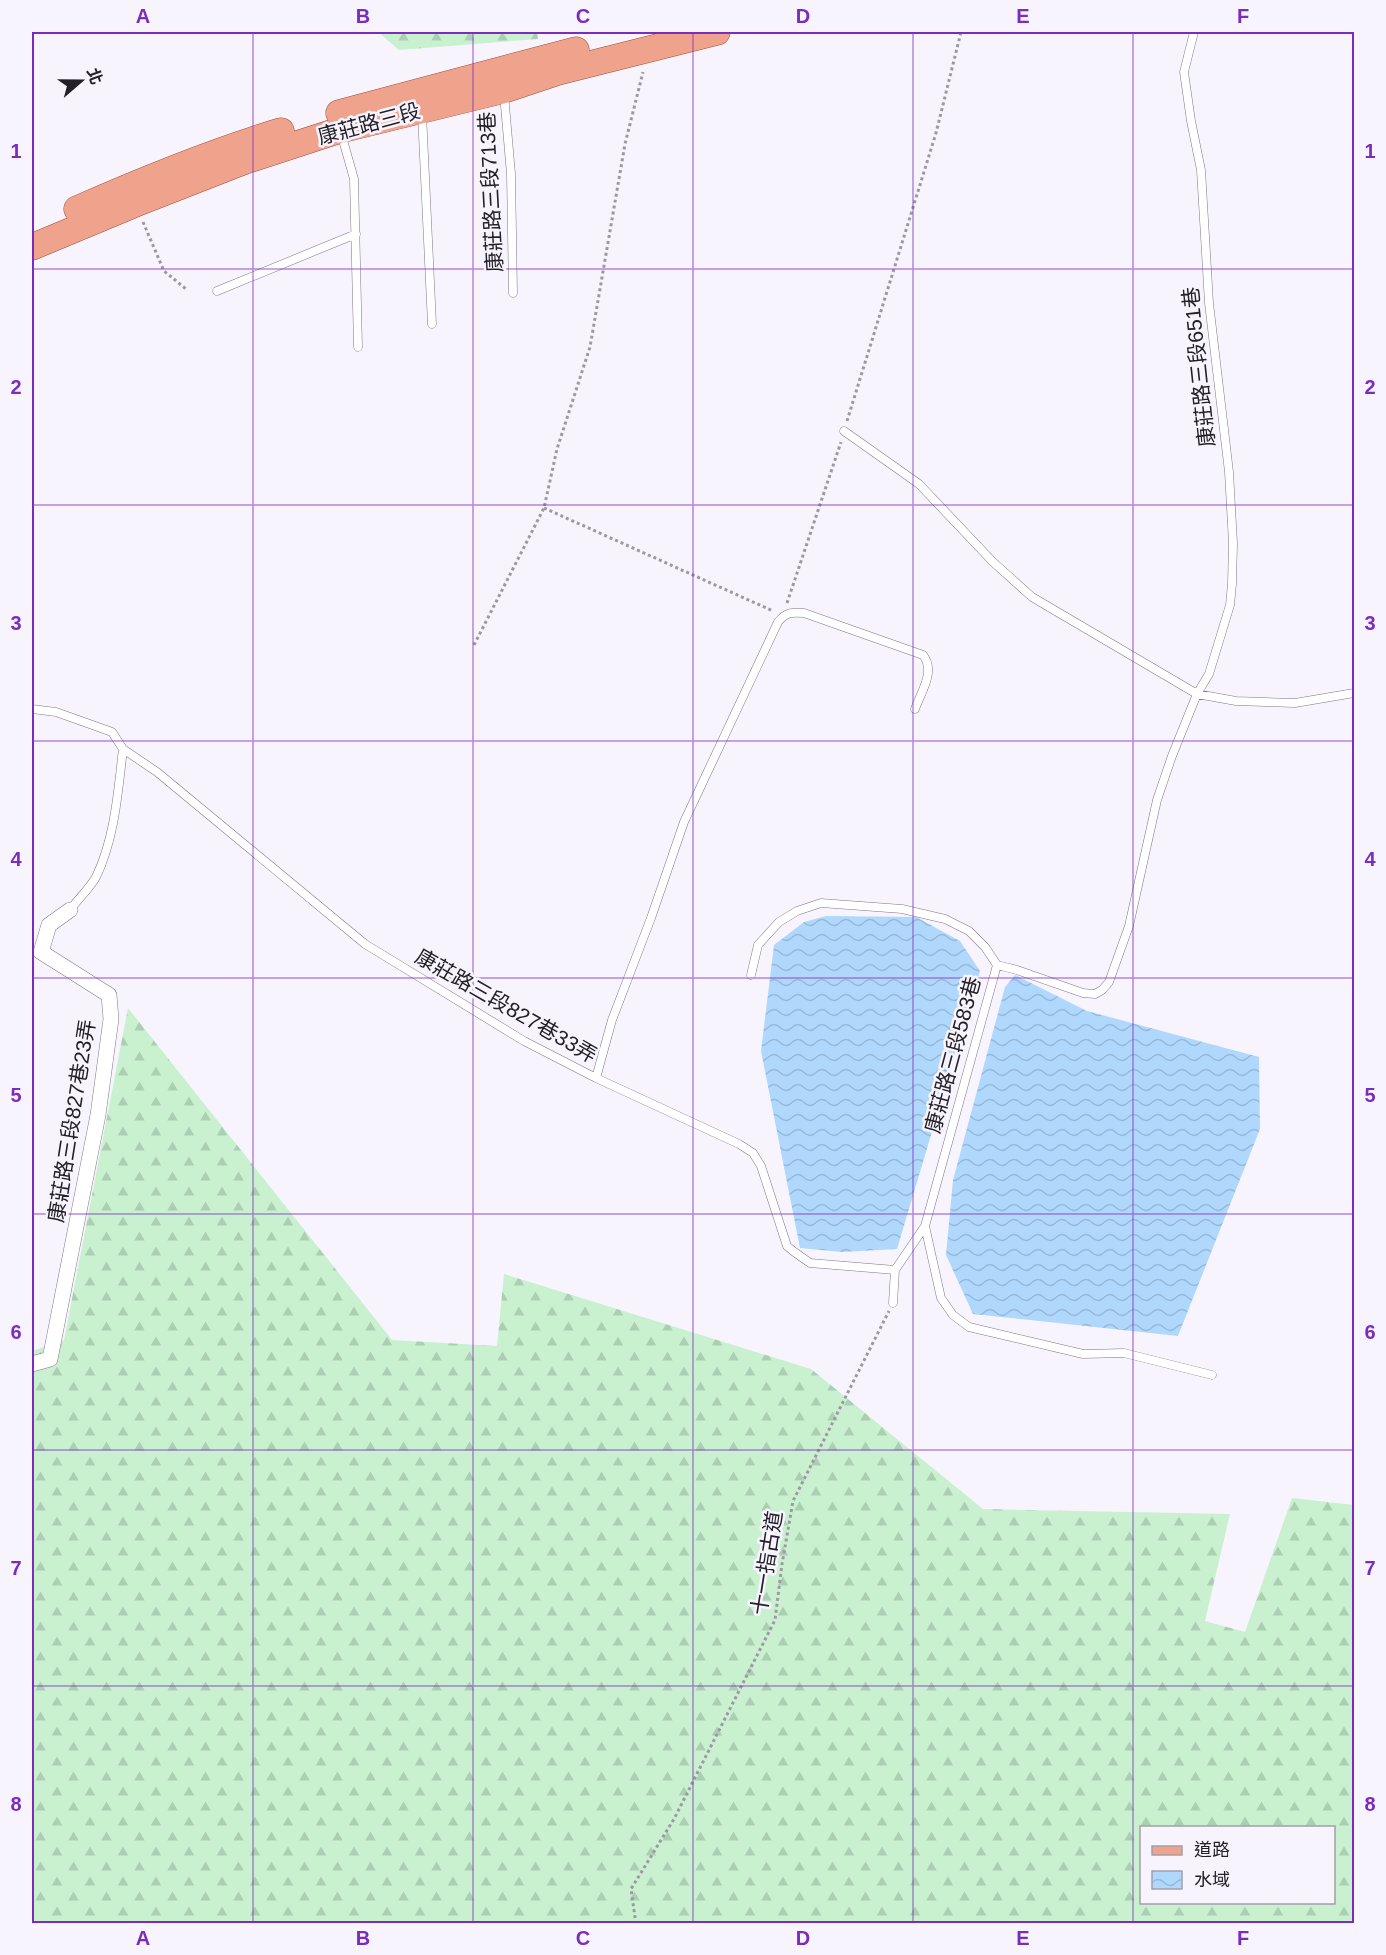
<svg xmlns="http://www.w3.org/2000/svg" width="1386" height="1955" viewBox="0 0 1386 1955" font-family="Arial,'Noto Sans TC',sans-serif">
  <defs>
    <pattern id="forest-firs" width="22" height="20" patternUnits="userSpaceOnUse" patternTransform="scale(1.5)"><rect width="22" height="20" fill="#c9f1d0"/><path d="M5 1l3.5 6h-7zM16 11l3.5 6h-7z" fill="#acceb3"/></pattern>
    <pattern id="water-waves" width="16" height="10" patternUnits="userSpaceOnUse" patternTransform="scale(1.5)"><rect width="16" height="10" fill="#b0d8fd"/><path d="M0 5q4-4 8 0t8 0" fill="none" stroke="#97b9d9"/></pattern>
  </defs>
  <rect width="100%" height="100%" fill="#f8f4fd"/>
  <!-- forest -->
  <path fill="url(#forest-firs)" fill-rule="evenodd" d="M378,32H537L538,39L399,50Z
    M128,1008L392,1340L497,1346L504,1274L811,1369L983,1509L1230,1514L1205,1621L1245,1632L1292,1498L1354,1505V1923H32V1351L64,1340ZM1142,1828H1334V1902H1142Z"/>
  <!-- water -->
  <path fill="url(#water-waves)" d="M826,916L916,917L960,941L980,971L897,1249L842,1252L800,1248L761,1051L774,945L804,922Z
    M1015,975L1087,1011L1259,1057L1260,1129L1178,1336L973,1314L946,1255L953,1180L1005,987Z"/>
  <g fill="none" stroke-linecap="round" stroke-linejoin="round">
    <defs>
      <path id="lane" d="M504,94L511,174L513,293
        M422,114L432,324
        M341,133L354,179L358,347
        M217,291L356,234
        M844,431L919,484L993,562L1032,597L1197,694L1236,701L1295,703L1354,693
        M32,709L56,712L112,732L123,749L157,772L365,944L524,1041L596,1078L739,1144L753,1153L761,1166L787,1246L793,1251L810,1263L895,1270
        M70,910C78,899 90,888 96,877C115,838 118,791 123,749
        M997,965L1017,970L1083,993L1095,994L1102,990L1109,982L1129,926L1157,800L1172,756L1197,694L1209,674L1230,605L1232,584L1233,543L1229,472L1209,303L1201,170L1191,121L1184,72L1194,32
        M997,965L925,1226L941,1298L953,1315L969,1327L1083,1354L1124,1353L1212,1375
        M751,975L758,945L779,922L797,911L821,903L902,909L945,919L969,931L985,947L997,965
        M596,1078L612,1020L651,918L684,822L778,622C786,612 792,612 804,613L923,655C936,671 921,692 915,709
        M893,1303L895,1270L925,1226"/>
      <path id="street" d="M32,1364L50,1359L98,1115L111,1019L109,995L41,952L49,925L70,910"/>
      <path id="primary" d="M339,113L576,50
        M77,209C143,180 211,152 281,131
        M32,247L135,204L245,161L340,130L504,90L558,72L717,32"/>
    </defs>
    <!-- lane casing -->
    <use href="#lane" stroke="#7f7689" stroke-width="9"/>
    <!-- street casing -->
    <use href="#street" stroke="#7f7689" stroke-width="16"/>
    <!-- primary casing -->
    <use href="#primary" stroke="#a24e37" stroke-width="27"/>
    <!-- path -->
    <path stroke="#9d99a2" stroke-width="3" stroke-dasharray="3 3" stroke-linecap="butt" d="M143,222L164,271L186,289
      M847,421L936,133L961,32
      M544,508L773,611
      M787,603L841,442
      M474,645L544,508L557,449L590,347L625,144L643,72
      M636,1924L631,1889L674,1819L775,1620L782,1564L793,1501L889,1311"/>
    <!-- lane -->
    <use href="#lane" stroke="#fff" stroke-width="8"/>
    <!-- street -->
    <use href="#street" stroke="#fff" stroke-width="15"/>
    <!-- primary -->
    <use href="#primary" stroke="#f0a38c" stroke-width="26"/>
  </g>
  <!-- grid -->
  <path fill="none" stroke="#7b2cbf" stroke-width="1.5" stroke-opacity="0.55" d="M253,32V1924M473,32V1924M693,32V1924M913,32V1924M1133,32V1924M32,269H1354M32,505H1354M32,741H1354M32,978H1354M32,1214H1354M32,1450H1354M32,1686H1354"/>
  <g text-anchor="middle" stroke-width="5" stroke-linejoin="round" paint-order="stroke">
    <!-- street labels -->
    <g font-size="21" fill="#232027" stroke="#f8f4fd">
      <text transform="translate(369 124) rotate(-15)" y="7">康莊路三段</text>
      <text transform="translate(491 192) rotate(-93)" y="7">康莊路三段713巷</text>
      <text transform="translate(1199 367) rotate(-96)" y="7">康莊路三段651巷</text>
      <text transform="translate(506 1006) rotate(30)" y="7">康莊路三段827巷33弄</text>
      <text transform="translate(953 1055) rotate(-75)" y="7">康莊路三段583巷</text>
      <text transform="translate(72 1121) rotate(-81)" y="7">康莊路三段827巷23弄</text>
      <text transform="translate(767 1563) rotate(-81)" y="7">十一指古道</text>
    </g>
  </g>
  <!-- border -->
  <rect width="1386" height="1955" fill="none" stroke="#f8f4fd" stroke-width="66"/>
  <!-- legend -->
  <rect x="1140" y="1826" width="195" height="78" fill="#f8f4fd" stroke="#a39fa7" stroke-width="1.5"/>
  <rect x="1152" y="1846" width="30" height="9" fill="#f0a38c" stroke="#a39fa7" stroke-width="1.5"/>
  <text x="1194" y="1856" font-size="18" fill="#232027">道路</text>
  <rect x="1152" y="1871" width="30" height="18" fill="url(#water-waves)" stroke="#a39fa7" stroke-width="1.5"/>
  <text x="1194" y="1886" font-size="18" fill="#232027">水域</text>
  <!-- north arrow -->
  <g transform="translate(81 81) rotate(70)" stroke="#f8f4fd" stroke-width="4.5" paint-order="stroke">
  <path d="M0-4.5L10 22L0 15L-10 22Z" fill="#232027"/>
  <text y="-9" font-size="16" font-weight="bold" text-anchor="middle" fill="#232027">北</text>
  </g>
  <rect x="33" y="33" width="1320" height="1889" fill="none" stroke="#7b2cbf" stroke-width="2"/>
  <g font-size="20" text-anchor="middle" font-weight="bold" fill="#7b2cbf">
    <text x="143" y="23">A</text>
    <text x="363" y="23">B</text>
    <text x="583" y="23">C</text>
    <text x="803" y="23">D</text>
    <text x="1023" y="23">E</text>
    <text x="1243" y="23">F</text>
    <text x="16" y="158">1</text>
    <text x="1370" y="158">1</text>
    <text x="16" y="394">2</text>
    <text x="1370" y="394">2</text>
    <text x="16" y="630">3</text>
    <text x="1370" y="630">3</text>
    <text x="16" y="866">4</text>
    <text x="1370" y="866">4</text>
    <text x="16" y="1102">5</text>
    <text x="1370" y="1102">5</text>
    <text x="16" y="1339">6</text>
    <text x="1370" y="1339">6</text>
    <text x="16" y="1575">7</text>
    <text x="1370" y="1575">7</text>
    <text x="16" y="1811">8</text>
    <text x="1370" y="1811">8</text>
    <text x="143" y="1945">A</text>
    <text x="363" y="1945">B</text>
    <text x="583" y="1945">C</text>
    <text x="803" y="1945">D</text>
    <text x="1023" y="1945">E</text>
    <text x="1243" y="1945">F</text>
  </g>
</svg>
